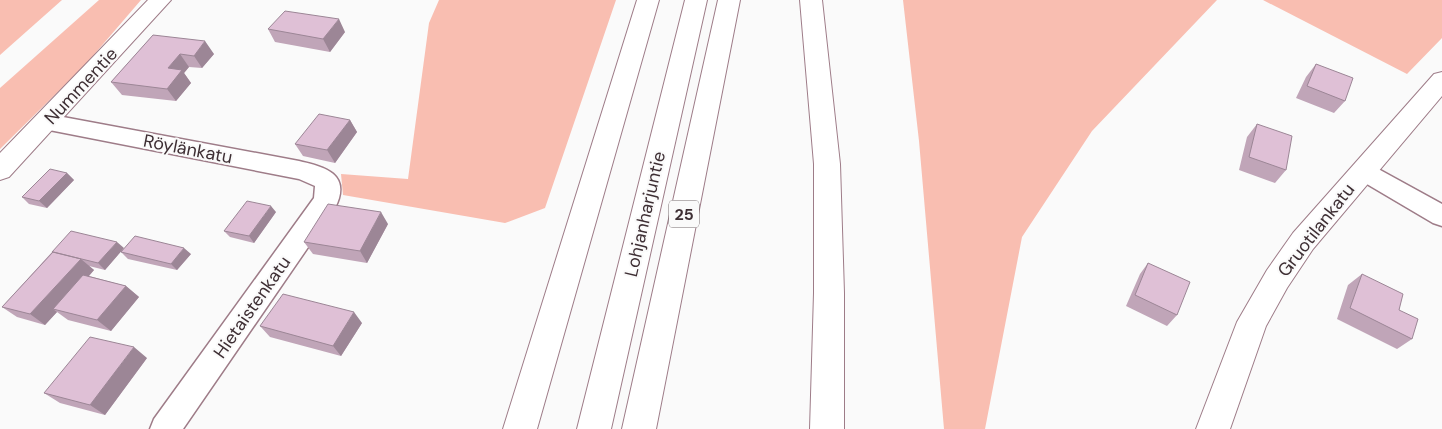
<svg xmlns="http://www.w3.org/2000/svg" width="1442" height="429" viewBox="0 0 1442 429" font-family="'DM Sans',sans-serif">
  <rect width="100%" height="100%" fill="#fafafa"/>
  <!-- green -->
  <path fill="#f9beb1" d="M0,0H62L0,55Z
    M99,0H141L86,64L0,149V88Z
    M439,0H616L545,208L505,223L343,195L341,174L408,179L429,23Z
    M903,0H1217L1092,131L1022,237L985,429H944L919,141Z
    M1263,0H1442V38L1407,74Z"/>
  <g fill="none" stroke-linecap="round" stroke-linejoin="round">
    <defs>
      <path id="minor" d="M47,114L299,161C325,167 352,174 335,208L183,429H150L154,419L314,198L315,186L299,179L39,128L36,122L39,116Z
        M1363,162L1371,165L1442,204V226L1433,223L1355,177L1351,171L1355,165Z"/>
      <path id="tertiary" d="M148,0H171L9,177L0,180V153Z
        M1442,72V96L1313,249L1287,288L1266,326L1230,429H1196L1237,322L1267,270L1293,233L1434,74Z"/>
      <path id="trunk" d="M637,0H659L537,429H503Z
        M685,0H707L611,429H577Z
        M718,0H740L656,429H622Z
        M800,0H822L840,164L844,293V429H810L814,293V164Z"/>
    </defs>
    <!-- minor casing -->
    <use href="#minor" stroke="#9e7c88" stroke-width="3"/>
    <!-- tertiary casing -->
    <use href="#tertiary" stroke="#9e7c88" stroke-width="2"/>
    <!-- trunk casing -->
    <use href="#trunk" stroke="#9e7c88" stroke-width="2"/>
    <!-- minor -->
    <use href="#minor" fill="#fff" fill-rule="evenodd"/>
    <!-- tertiary -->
    <use href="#tertiary" fill="#fff" fill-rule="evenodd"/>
    <!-- trunk -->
    <use href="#trunk" fill="#fff" fill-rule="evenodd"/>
  </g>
  <!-- wall -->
  <path fill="#c0a5b8" d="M268,29L345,32L330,52L275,42Z
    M153,35L214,54L202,68L189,67L184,73L191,83L176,101L122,95L111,82Z
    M1316,64L1345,101L1334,113L1296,98L1306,77Z
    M350,120L357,132L335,163L303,156L295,144Z
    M1257,124L1286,170L1275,183L1239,170L1247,137Z
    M67,173L74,180L47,208L29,204L22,197Z
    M276,212L254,243L230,237L224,231Z
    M388,224L367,263L313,254L304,242Z
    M124,248L105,270L89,266L94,270L89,276L126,286L139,297L111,331L68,320L57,312L45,325L17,317L2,307L52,252Z
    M121,252L191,254L177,270L128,259Z
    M1148,263L1177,315L1167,326L1126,306L1140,274Z
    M1362,274L1412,339L1397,349L1337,319L1348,285Z
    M362,323L341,356L270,337L260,326Z
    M147,358L105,415L60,403L44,393Z"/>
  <!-- shaded-wall -->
  <path fill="#9c8696" d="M339,19L345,32L330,52L323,39Z
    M205,41L214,54L202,68L194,56Z
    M180,54L189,67L184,73L191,83L176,101L167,89L168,68Z
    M350,120L357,132L335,163L327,150Z
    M67,173L74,180L47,208L39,201Z
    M271,206L276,212L254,243L249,236Z
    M381,212L388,224L367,263L360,251Z
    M117,242L124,248L105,270L98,263Z
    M184,248L191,254L177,270L171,264Z
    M81,259L94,270L59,310L53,309L57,312L45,325L30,314Z
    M126,286L139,297L111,331L97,320Z
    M354,312L362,323L341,356L333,346Z
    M134,347L147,358L105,415L90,405Z"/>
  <!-- building -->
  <path fill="#dfc0d6" stroke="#9c8696" d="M285,11L339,19L323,39L268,29Z
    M153,35L205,41L194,56L180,54L168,68L182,70L167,89L111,82Z
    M1316,64L1353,78L1345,101L1307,86Z
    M319,114L350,120L327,150L295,144Z
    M1257,124L1292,136L1286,170L1249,157Z
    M50,169L67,173L39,201L22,197Z
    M247,201L271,206L249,236L224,231Z
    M328,204L381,212L360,251L304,242Z
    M71,231L117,242L98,263L53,252H52Z
    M135,236L184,248L171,264L121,252Z
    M53,252L81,259L30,314L2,307Z
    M1148,263L1190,282L1177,315L1135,295Z
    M1362,274L1403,294L1399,310L1418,319L1412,339L1350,308Z
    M83,275L126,286L97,320L53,309Z
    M283,294L354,312L333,346L260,326Z
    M90,337L134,347L90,405L44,393Z"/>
  <g text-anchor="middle" stroke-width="4" stroke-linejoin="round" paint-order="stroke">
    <!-- shield labels -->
    <rect fill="#fafafa" stroke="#766c6f" stroke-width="1" x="669" y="200.5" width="30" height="27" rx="4"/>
    <g font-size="16" font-weight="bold" fill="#3e2f34">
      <text x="684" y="220">25</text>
    </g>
    <!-- street labels -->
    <g font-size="18" fill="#3e2f34" stroke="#fafafa">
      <text transform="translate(81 86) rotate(-47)" y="6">Nummentie</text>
      <text transform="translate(188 149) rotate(11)" y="6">Röylänkatu</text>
      <text transform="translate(645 214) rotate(-77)" y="6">Lohjanharjuntie</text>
      <text transform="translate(1316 230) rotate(-52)" y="6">Gruotilankatu</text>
      <text transform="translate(252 307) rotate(-55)" y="6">Hietaistenkatu</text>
    </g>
  </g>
</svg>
